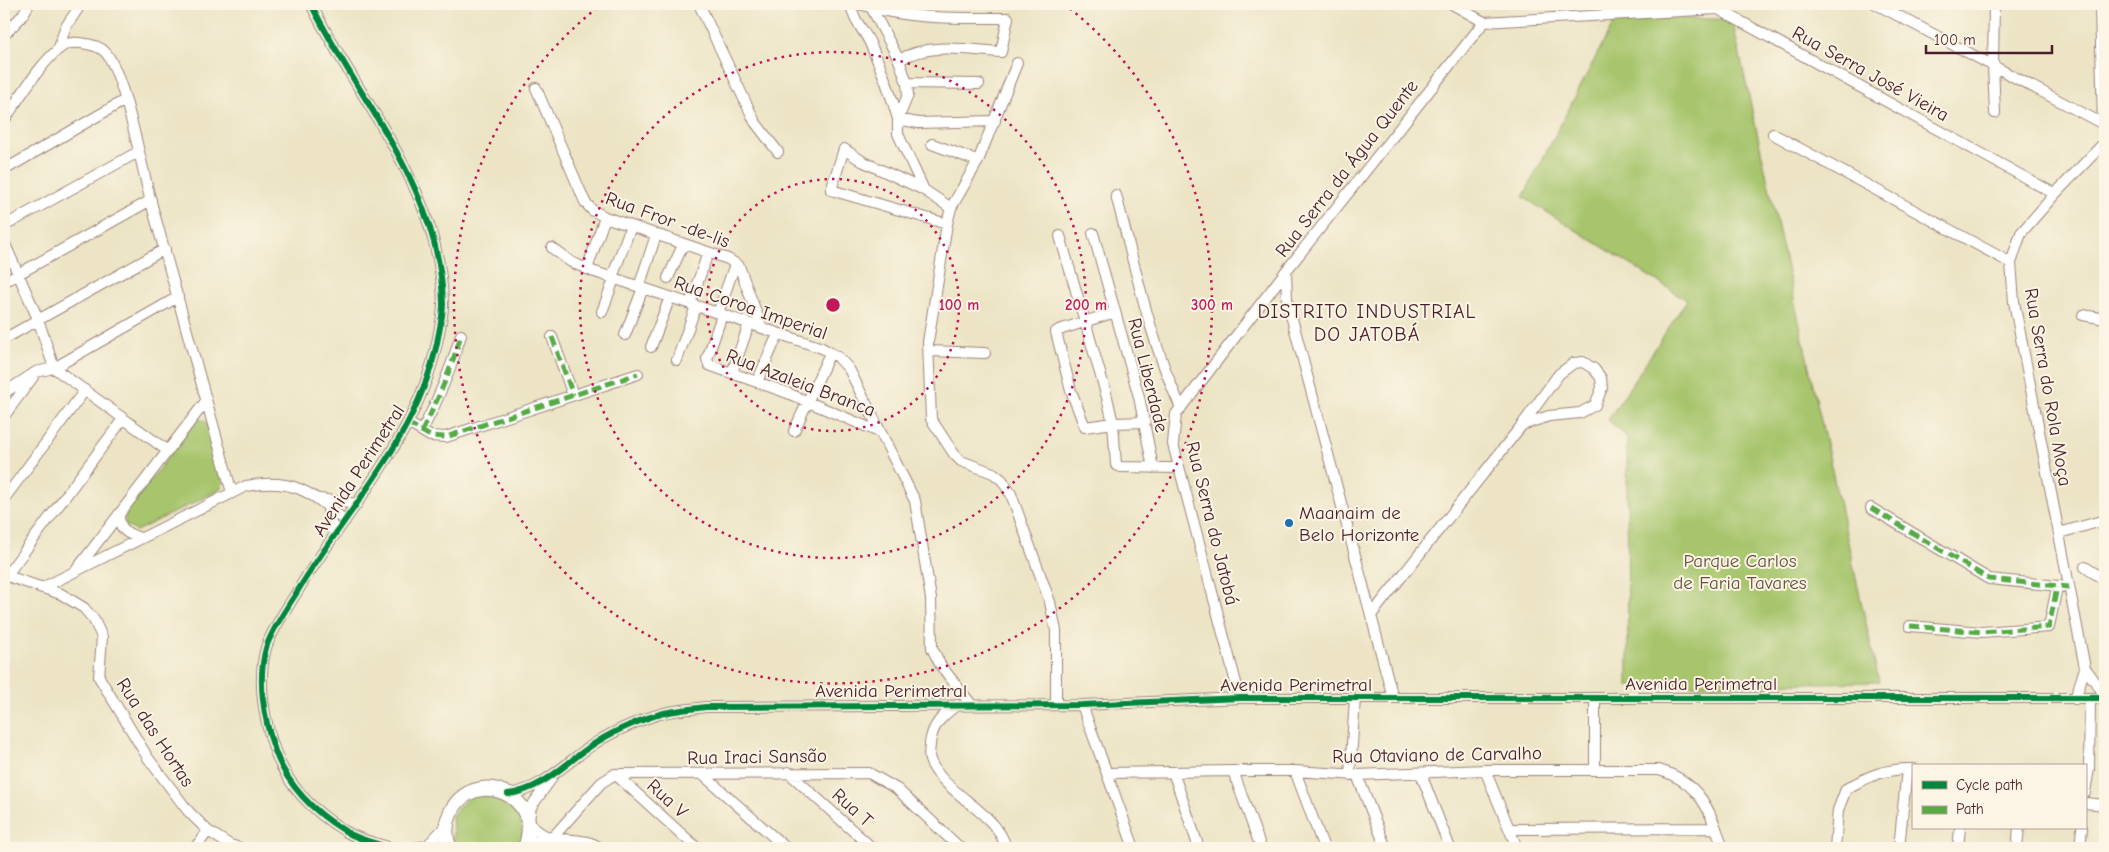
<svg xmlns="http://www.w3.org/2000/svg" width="2109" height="852" viewBox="0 0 2109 852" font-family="'Comic Neue',sans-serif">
  <rect width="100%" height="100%" fill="#fcf5e5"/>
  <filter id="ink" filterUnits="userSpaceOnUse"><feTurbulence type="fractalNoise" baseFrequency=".02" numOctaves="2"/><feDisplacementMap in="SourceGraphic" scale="10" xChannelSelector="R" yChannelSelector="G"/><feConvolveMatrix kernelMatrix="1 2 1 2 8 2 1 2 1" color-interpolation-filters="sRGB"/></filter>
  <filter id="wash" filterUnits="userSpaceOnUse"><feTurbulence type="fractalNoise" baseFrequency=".0096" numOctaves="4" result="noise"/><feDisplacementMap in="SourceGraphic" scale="20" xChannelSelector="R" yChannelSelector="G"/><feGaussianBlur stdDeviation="1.12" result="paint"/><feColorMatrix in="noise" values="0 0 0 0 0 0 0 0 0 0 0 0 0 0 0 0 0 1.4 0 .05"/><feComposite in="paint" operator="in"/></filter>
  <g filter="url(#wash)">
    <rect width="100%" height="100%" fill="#ece4c5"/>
    <!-- green -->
    <path fill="#a6c56c" stroke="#78724c" d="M1616,18L1718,19L1733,24L1879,682L1628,686L1627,437L1608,420L1687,300L1523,197Z
      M200,419L205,421L208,425L223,482L222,488L218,491L136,531L125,525V513L197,420Z
      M494,793L515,805L525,827L520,848H454L452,815L469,797Z"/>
  </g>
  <g filter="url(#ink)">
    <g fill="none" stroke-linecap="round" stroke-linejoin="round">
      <defs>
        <path id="street" d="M311,4C359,101 441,190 443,304C443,317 439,331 437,343C417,439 346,510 297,592C287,608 271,631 266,648C257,680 264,720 275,751C287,785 314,812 345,831C358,840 376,843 391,848
          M699,4L755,122L778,152
          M851,4C853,22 864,29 871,45C882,70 891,94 898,119L918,123L995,121
          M860,4C907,20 959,18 1008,18L1001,52C967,50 930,42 899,60
          M1452,4L1484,22
          M1876,4L2105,125
          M1994,4L1993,65L1995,113
          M2100,4L2103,124
          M871,7L899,60L907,83L908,95L898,119V134L924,190L951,208
          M1484,22L1718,9L2055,194
          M4,35L22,16L29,4
          M59,48L65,28L81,4
          M1017,63L978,161L951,208L947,224L928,342L931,419L954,454L961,461L993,473L1002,480L1011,494L1050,602L1056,631V704
          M907,83L979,84
          M536,88L585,202L592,210L605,217L728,259L739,266L762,328
          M4,121C15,104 52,43 72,43C80,42 98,45 104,51C123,67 143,173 151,202C178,298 205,396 232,493
          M1773,134L2011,263
          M2105,142L2055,194L2021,233L2011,263L2014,302L2085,668L2105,695
          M932,144L978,161
          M4,170L125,100
          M924,190L862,161L844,149L831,190L947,224
          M1116,195C1135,266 1150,341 1181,408
          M4,226L138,152
          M1093,233L1139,397L1153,468
          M1060,236L1107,397L1113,423L1116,465L1121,467L1179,468
          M4,242L38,319L54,368L168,451
          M552,248L571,262L592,271L822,348L838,357L849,369L915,501L931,599L932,648L941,666L971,704
          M587,269L605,217
          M612,278L631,226
          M668,278L683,245
          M4,282L151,200
          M639,287L656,235
          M690,304L708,253
          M602,312L614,279
          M1115,312L1059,330L1056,332L1071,391L1085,427L1113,423L1145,422
          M718,313L735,264
          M722,315L707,359L709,365L785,392L879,432
          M2083,315L2105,319
          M625,335L643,288
          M552,337L573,395
          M4,339L165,249
          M651,347L670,297
          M929,351L985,353
          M677,360L696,306
          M732,373L749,324
          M757,382L778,334
          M4,393L36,372L54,368L178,297
          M4,416L33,377
          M408,423L430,436L446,437L638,374
          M422,431C438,400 451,369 461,335
          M794,431L830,353
          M4,499L85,390
          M320,499L357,504
          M327,505L334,536
          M1871,508L1989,579L2069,587
          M119,514C118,529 128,535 141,538
          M2059,533L2105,520
          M2085,567L2105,580
          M77,569L206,401
          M4,575L61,594L84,608L94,620L102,637L99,677L148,758L188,811L208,831L230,845L240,848
          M6,576L123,419
          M42,588L246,486C293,478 310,491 345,521
          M1372,614L1522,425L1559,374L1574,363L1583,362L1594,369L1601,378L1602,388L1595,405L1580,413L1549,416L1522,425
          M1910,626L1982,632L2049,627L2057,587
          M1240,698L1173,444L1176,414L1286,271
          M1393,698L1287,300L1286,271L1484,22
          M1595,698V770
          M2075,699L2085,668
          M957,705C942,716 932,725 930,744C930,749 928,755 930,760C942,793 998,812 1006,848
          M1082,705L1134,848
          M1485,770L1517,848
          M1233,771L1261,848
          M1295,771L1324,848
          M788,772L872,848
          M1173,772L1199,848
          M1108,773L1233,771H1295L1357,775L1485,770H1659C1700,782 1710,810 1723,848
          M615,774L697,848
          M702,774L786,848
          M1421,774L1450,848
          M1350,775L1355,698
          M1357,775L1386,848
          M2085,792L2089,769L2090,699
          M508,794C544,790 568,760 597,742C614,731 644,718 664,713C677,710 692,709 706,707L1082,705L1240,698H2105
          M2085,803L2105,805
          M529,820L531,807L551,779
          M529,824C535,829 542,835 549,837C564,841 588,838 600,848
          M1511,829L1716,828
          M553,837L601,783L615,774L869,773L897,789L960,848
          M427,846L443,829L446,823
          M195,848L208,831
          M414,848L427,846L444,848
          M529,848L539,840L550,837
          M1835,848L1838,810L1846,789C1868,776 1887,768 1913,769
          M1899,848L1907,769
          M1958,848L1960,828
          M2017,848L2019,828
          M2080,848L2082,828"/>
        <path id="secondary" d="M450,848C445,838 445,825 450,814C472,764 546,795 525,848"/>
      </defs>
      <!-- street casing -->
      <use href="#street" stroke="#9b8278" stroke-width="12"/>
      <!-- secondary casing -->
      <use href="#secondary" stroke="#9b8278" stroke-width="16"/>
      <!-- street -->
      <use href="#street" stroke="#fff" stroke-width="10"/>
      <!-- secondary -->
      <use href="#secondary" stroke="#fff" stroke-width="14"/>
      <!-- quiet -->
      <path stroke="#57aa44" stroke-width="5" stroke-dasharray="10 5" stroke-linecap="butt" d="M552,337L573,395
        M408,423L430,436L446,437L638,374
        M422,431C438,400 451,369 461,335
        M1871,508L1989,579L2069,587
        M1910,626L1982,632L2049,627L2057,587"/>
      <defs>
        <path id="cycleway" d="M311,4C359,101 441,190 443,304C443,317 439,331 437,343C417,439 346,510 297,592C287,608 271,631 266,648C257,680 264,720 275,751C287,785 314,812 345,831C358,840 376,843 391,848
          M508,794C544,790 568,760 597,742C614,731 644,718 664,713C677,710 692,709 706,707L1082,705L1240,698H2105"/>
      </defs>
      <!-- cycleway casing -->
      <use href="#cycleway" stroke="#fcf5e5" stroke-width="9"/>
      <!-- cycleway -->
      <use href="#cycleway" stroke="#00873e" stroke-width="6"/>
    </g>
  </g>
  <!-- distance rings -->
  <g fill="none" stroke="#c2185b" stroke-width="2.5" stroke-dasharray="2.5 5">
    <circle cx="833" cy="305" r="126"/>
    <circle cx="833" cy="305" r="253"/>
    <path d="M1064 4A379 379 0 1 1 602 4"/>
  </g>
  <!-- markers -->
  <circle fill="#1f6fb2" stroke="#fcf5e5" stroke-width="2" cx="1289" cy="523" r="5"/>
  <g text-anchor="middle" stroke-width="4" stroke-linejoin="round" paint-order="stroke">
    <!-- street labels -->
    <g font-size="19" fill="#4a1f2b" stroke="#fcf5e5">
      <text transform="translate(1871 73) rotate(29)" y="7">Rua Serra José Vieira</text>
      <text transform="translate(1346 168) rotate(-52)" y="7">Rua Serra da Água Quente</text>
      <text transform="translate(668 219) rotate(20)" y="7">Rua Fror -de-lis</text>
      <text transform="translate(751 307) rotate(19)" y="7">Rua Coroa Imperial</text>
      <text transform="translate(1149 375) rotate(76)" y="7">Rua Liberdade</text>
      <text transform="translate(801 382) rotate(21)" y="7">Rua Azaleia Branca</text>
      <text transform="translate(2049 387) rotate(80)" y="7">Rua Serra do Rola Moça</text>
      <text transform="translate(358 470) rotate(-57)" y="7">Avenida Perimetral</text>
      <text transform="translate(1213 523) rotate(76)" y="7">Rua Serra do Jatobá</text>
      <text x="1701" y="690">Avenida Perimetral</text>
      <text x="1296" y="691">Avenida Perimetral</text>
      <text x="891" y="697">Avenida Perimetral</text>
      <text transform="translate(156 732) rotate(57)" y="7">Rua das Hortas</text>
      <text transform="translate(1437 754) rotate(-1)" y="7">Rua Otaviano de Carvalho</text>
      <text transform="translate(757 756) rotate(-1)" y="7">Rua Iraci Sansão</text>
      <text transform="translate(668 798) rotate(42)" y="7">Rua V</text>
      <text transform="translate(853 807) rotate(42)" y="7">Rua T</text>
    </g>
    <!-- poi labels -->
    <g font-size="19" fill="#4a1f2b" stroke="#fcf5e5" text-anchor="start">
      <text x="1299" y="519">Maanaim de<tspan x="1299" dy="22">Belo Horizonte</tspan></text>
    </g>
    <!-- park labels -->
    <g font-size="19" fill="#66513e" stroke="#fcf5e5">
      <text x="1740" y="567">Parque Carlos<tspan x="1740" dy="22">de Faria Tavares</tspan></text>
    </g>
    <!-- neighbourhood labels -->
    <g font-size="20" letter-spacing="1" fill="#4a1f2b" stroke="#fcf5e5">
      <text x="1367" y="318">DISTRITO INDUSTRIAL<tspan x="1367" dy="23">DO JATOBÁ</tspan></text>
    </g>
  </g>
  <circle cx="833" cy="305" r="8" fill="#c2185b" stroke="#fcf5e5" stroke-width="2.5"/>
  <g font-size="15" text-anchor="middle" font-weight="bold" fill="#c2185b" stroke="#fcf5e5" stroke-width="4" stroke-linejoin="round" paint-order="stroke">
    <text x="959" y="310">100 m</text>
    <text x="1086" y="310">200 m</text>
    <text x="1212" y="310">300 m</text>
  </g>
  <!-- margin -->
  <rect width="2109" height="852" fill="none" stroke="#fcf5e5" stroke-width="20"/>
  <!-- legend -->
  <rect x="1912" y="764" width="175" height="65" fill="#fcf5e5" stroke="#b59f9b"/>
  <rect x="1922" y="781" width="25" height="8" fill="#00873e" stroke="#b59f9b"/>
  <text x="1956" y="790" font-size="15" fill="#4a1f2b">Cycle path</text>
  <rect x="1922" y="806" width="25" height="8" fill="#57aa44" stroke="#b59f9b"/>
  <text x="1956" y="814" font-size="15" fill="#4a1f2b">Path</text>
  <!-- scale -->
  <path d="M1926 45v8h126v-8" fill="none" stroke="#4a1f2b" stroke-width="2.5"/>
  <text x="1934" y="45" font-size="15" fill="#4a1f2b" stroke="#fcf5e5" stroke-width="4" paint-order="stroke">100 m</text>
</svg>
